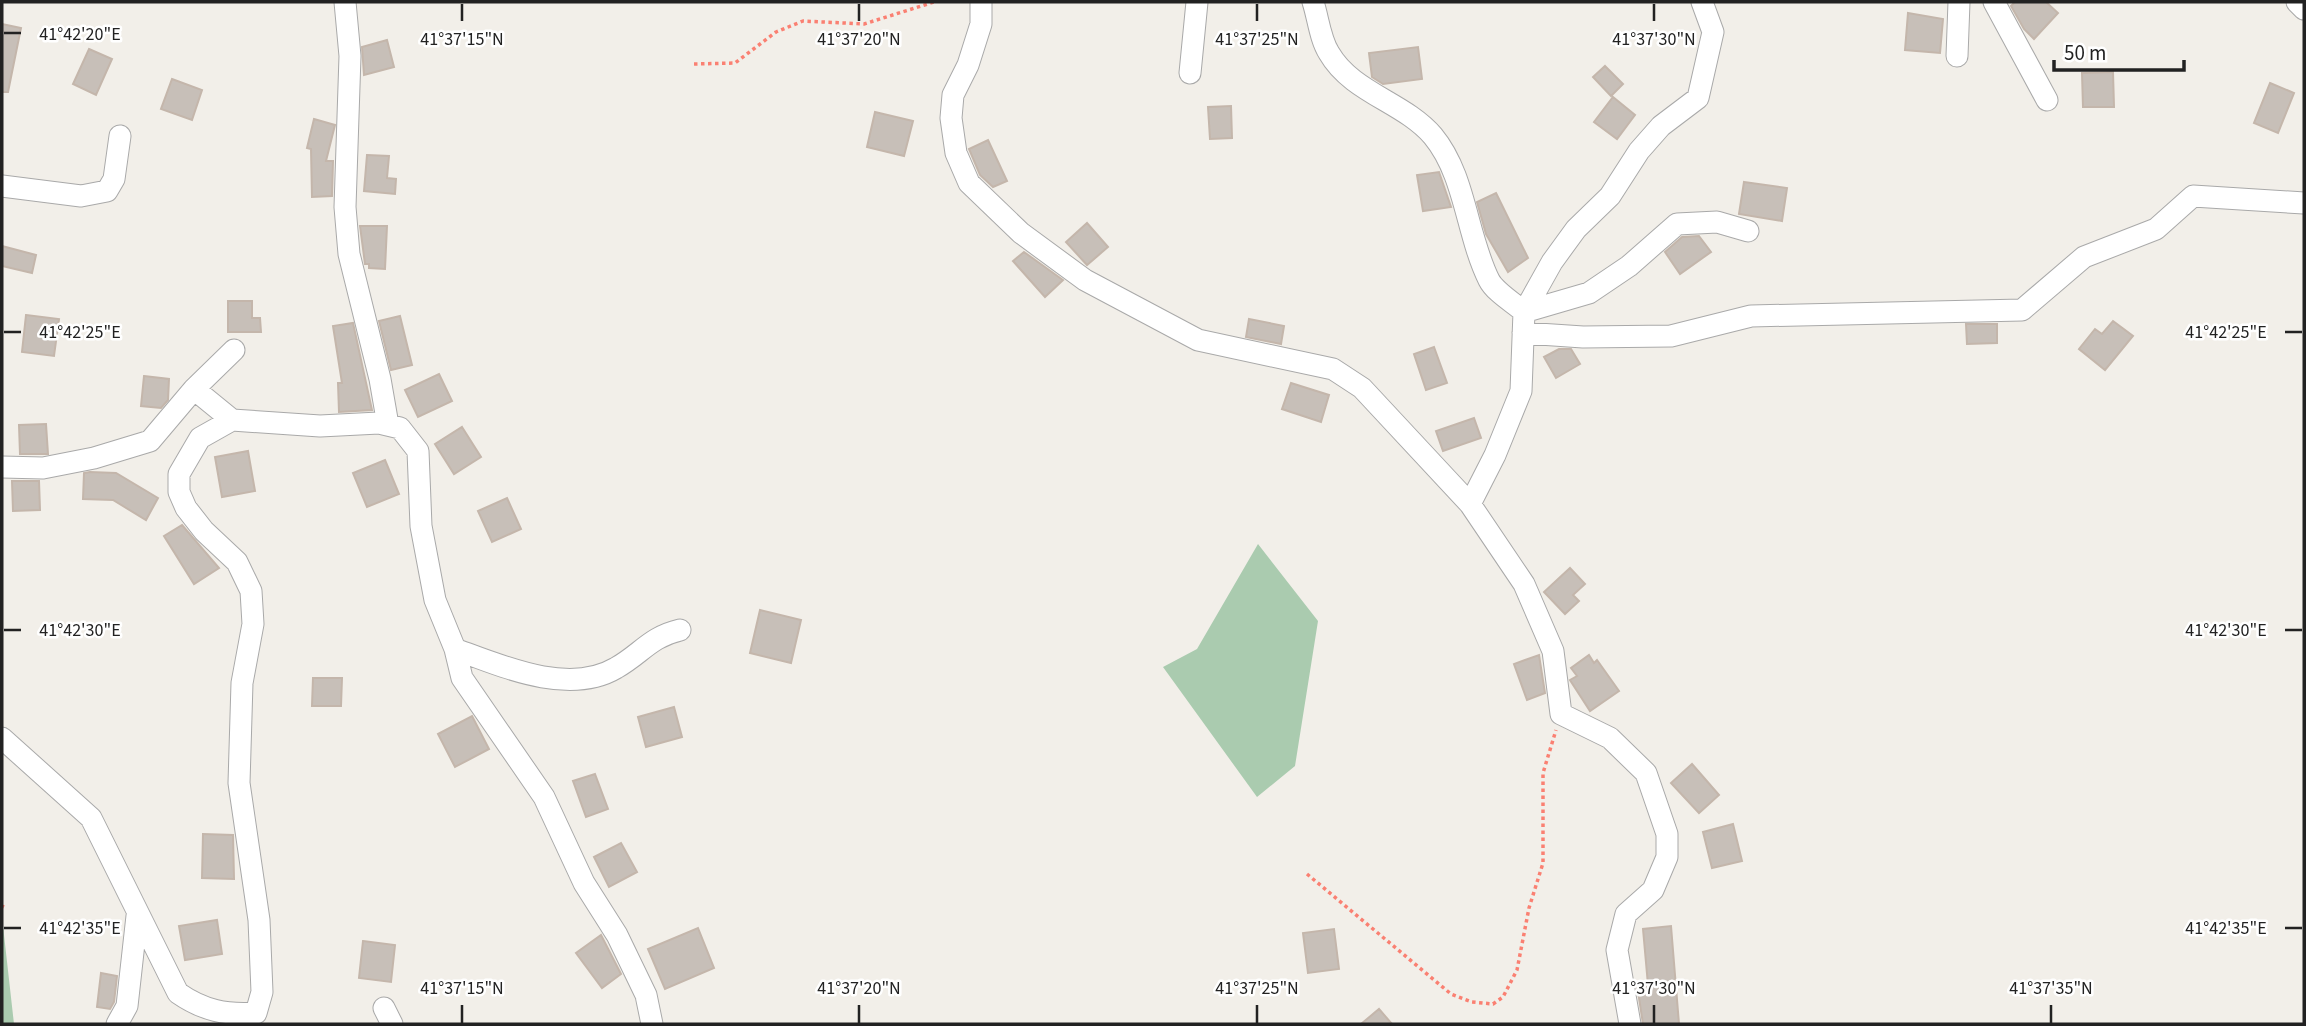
<svg xmlns="http://www.w3.org/2000/svg" width="2306" height="1026" viewBox="0 0 2306 1026" font-family="'Source Sans 3',sans-serif">
  <rect width="100%" height="100%" fill="#f2efe9"/>
  <!-- cemetery -->
  <path fill="#aacbaf" d="M1258,544L1318,621L1295,766L1257,797L1163,667L1197,649Z
    M2,917L14,1024H2Z"/>
  <!-- building -->
  <path fill="#c7bfb8" stroke="#c4b6ab" stroke-width="2" d="M2015,2H2046L2058,13L2034,39L2024,29L2011,6Z
    M1908,13L1943,19L1940,53L1905,50Z
    M2,24L21,28L8,92H2Z
    M387,40L394,67L364,75L362,47Z
    M1418,47L1422,79L1383,84L1372,77L1369,53Z
    M89,49L112,59L96,95L73,84Z
    M1605,66L1623,84L1611,96L1593,77Z
    M2113,72L2114,107H2083L2082,73Z
    M172,79L202,90L192,120L161,109Z
    M2270,83L2294,93L2278,133L2254,123Z
    M1613,97L1635,115L1617,139L1594,122Z
    M1231,106L1232,138L1210,139L1208,107Z
    M875,112L913,121L904,156L867,147Z
    M314,119L335,125L326,161H333L332,196L312,197L311,149L307,148Z
    M988,140L1007,181L993,187L980,175L969,149Z
    M367,155L389,156L387,178L396,179L395,194L364,191Z
    M1439,172L1451,207L1423,211L1417,175Z
    M1744,182L1787,188L1782,221L1739,214Z
    M1496,193L1528,258L1508,272L1486,234L1477,202Z
    M1087,223L1108,247L1087,265L1066,242Z
    M360,226H387L385,269L369,268V264H365Z
    M1699,236L1711,252L1680,274L1665,252L1682,237Z
    M2,246L36,255L32,273L2,266Z
    M1024,252L1063,280L1045,297L1013,261Z
    M228,301H252V318H260L261,332H228Z
    M26,315L59,319L54,356L22,352Z
    M400,316L412,365L391,370L379,321Z
    M1249,319L1284,326L1281,344L1246,337Z
    M2113,321L2133,336L2105,370L2079,349L2095,329L2102,334Z
    M353,323L372,410L339,412L338,383H342L333,326Z
    M1966,324H1997V343L1967,344Z
    M1434,347L1447,383L1426,390L1414,354Z
    M1559,349H1571L1580,364L1556,378L1544,357Z
    M439,374L452,401L418,417L405,390Z
    M144,376L169,379L168,400L161,408L141,406Z
    M1291,383L1329,395L1321,422L1282,409Z
    M1474,418L1481,438L1443,451L1436,431Z
    M46,424L48,454H20L19,425Z
    M462,427L481,457L454,474L435,444Z
    M248,451L255,491L222,497L215,457Z
    M385,460L399,494L367,507L353,473Z
    M90,472L116,473L158,498L146,520L113,500L83,499L84,473Z
    M12,481H39L40,510L13,511Z
    M507,498L521,529L492,542L478,511Z
    M182,525L219,568L194,584L164,536Z
    M1570,568L1585,584L1573,595L1579,601L1565,614L1544,592Z
    M760,610L801,620L791,663L750,653Z
    M1539,655L1545,693L1527,700L1514,664Z
    M1589,655L1594,663L1597,660L1619,691L1590,711L1570,680L1577,676L1571,668Z
    M313,678H342L341,706H312Z
    M674,707L682,737L646,747L638,717Z
    M472,716L489,749L455,767L438,734Z
    M1692,764L1719,795L1699,813L1671,783Z
    M595,774L608,809L586,817L573,781Z
    M1733,824L1742,861L1712,868L1703,832Z
    M203,834L233,835L234,879L202,878Z
    M621,843L637,872L609,887L594,857Z
    M217,920L222,954L185,960L179,926Z
    M1671,926L1679,1024H1643L1637,985H1648L1643,929Z
    M698,928L714,968L665,989L648,949Z
    M1334,929L1339,969L1308,973L1303,933Z
    M601,935L621,974L602,988L576,953Z
    M363,941L395,945L391,982L359,978Z
    M101,973L117,976L114,1002L110,1009L97,1007Z
    M1379,1009L1392,1024H1361Z"/>
  <g fill="none" stroke-linecap="round" stroke-linejoin="round">
    <defs>
      <path id="minor" d="M345,2L350,56L345,207L349,254L380,379L388,425
        M981,2V24L968,65L953,95L951,118L956,153L969,183L1021,233L1085,280L1198,340L1333,369L1362,388L1470,504L1524,584L1553,651L1561,714L1610,738L1646,773L1667,834V857L1653,890L1626,914L1617,950L1630,1024
        M1313,2C1318,17 1320,39 1329,53C1352,93 1404,102 1433,136C1466,176 1466,234 1489,280C1495,292 1514,303 1524,312L1589,293L1629,266L1677,224L1717,222L1748,231
        M1994,2L2047,100
        M2297,2L2304,9
        M1957,56L1959,2
        M1190,73L1197,2
        M2,186L81,196L107,191L114,179L120,136
        M1523,333L1583,337L1671,336L1751,316L2022,310L2084,257L2156,229L2193,196L2304,203
        M194,389L232,420
        M2,467L43,468L94,458L150,441L194,389L234,350
        M1470,504L1495,455L1521,391L1524,312L1552,262L1576,229L1610,196L1639,151L1661,126L1698,98L1713,32L1702,2
        M455,649C501,666 569,696 616,668C641,654 650,637 680,630
        M2,738L91,818L178,993C204,1011 226,1015 256,1013L262,992L259,920L239,783L242,683L253,624L251,591L237,562L204,531L186,508L179,492V474L200,438L232,420L320,426L379,423L400,428L418,451L421,526L435,600L455,649L462,678L544,797L584,883L617,935L646,995L652,1024
        M384,1008L392,1024
        M117,1024L127,1006L137,916"/>
    </defs>
    <!-- minor casing -->
    <use href="#minor" stroke="#a9a9a9" stroke-width="23"/>
    <!-- path -->
    <path stroke="#fa8072" stroke-width="3.5" stroke-dasharray="3.5 3.5" stroke-linecap="butt" d="M694,64L735,63L776,32L803,21L864,24L934,2
      M1307,874L1451,994L1472,1002L1493,1004L1503,997L1517,970L1529,908L1543,863V773L1556,730
      M2,906L4,907"/>
    <!-- minor -->
    <use href="#minor" stroke="#fff" stroke-width="21"/>
  </g>
  <!-- ticks -->
  <path fill="none" stroke="#222" stroke-width="2.5" d="M462,4V21M859,4V21M1257,4V21M1654,4V21M4,33H21M4,332H21M2285,332H2302M4,630H21M2285,630H2302M4,928H21M2285,928H2302M462,1005V1023M859,1005V1023M1257,1005V1023M1654,1005V1023M2051,1005V1023"/>
  <g font-size="18" text-anchor="middle" fill="#222" stroke="#fff" stroke-width="5" stroke-linejoin="round" paint-order="stroke">
    <text x="80" y="40">41°42'20"E</text>
    <text x="462" y="45">41°37'15"N</text>
    <text x="859" y="45">41°37'20"N</text>
    <text x="1257" y="45">41°37'25"N</text>
    <text x="1654" y="45">41°37'30"N</text>
    <text x="2226" y="338">41°42'25"E</text>
    <text x="80" y="338">41°42'25"E</text>
    <text x="2226" y="636">41°42'30"E</text>
    <text x="80" y="636">41°42'30"E</text>
    <text x="2226" y="934">41°42'35"E</text>
    <text x="80" y="934">41°42'35"E</text>
    <text x="462" y="994">41°37'15"N</text>
    <text x="859" y="994">41°37'20"N</text>
    <text x="1257" y="994">41°37'25"N</text>
    <text x="1654" y="994">41°37'30"N</text>
    <text x="2051" y="994">41°37'35"N</text>
  </g>
  <!-- border -->
  <rect width="2306" height="1026" fill="none" stroke="#222222" stroke-width="7"/>
  <!-- scale -->
  <path d="M2054 60v10h130v-10" fill="none" stroke="#222222" stroke-width="3.5"/>
  <text x="2064" y="60" font-size="21" fill="#222222" stroke="#ffffff" stroke-width="5" paint-order="stroke">50 m</text>
</svg>
